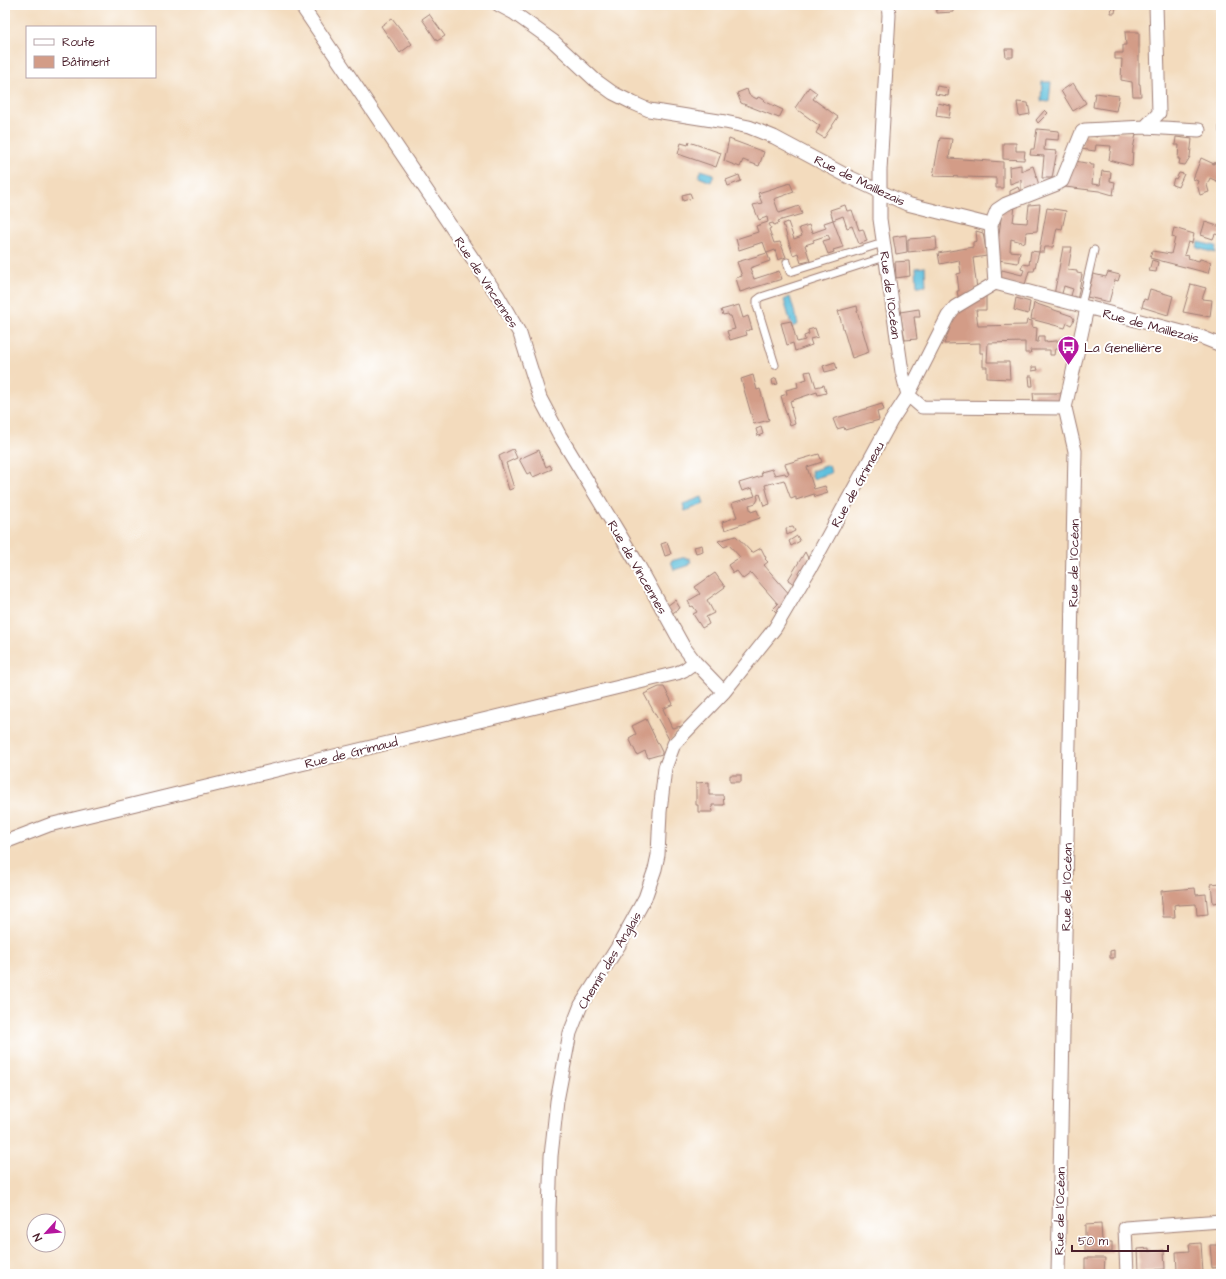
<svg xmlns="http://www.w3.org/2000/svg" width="1226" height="1279" viewBox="0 0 1226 1279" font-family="'Architects Daughter',sans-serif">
  <rect width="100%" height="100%" fill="#fff"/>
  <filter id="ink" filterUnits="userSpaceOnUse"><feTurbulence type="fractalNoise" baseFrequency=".025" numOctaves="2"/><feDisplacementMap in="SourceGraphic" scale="8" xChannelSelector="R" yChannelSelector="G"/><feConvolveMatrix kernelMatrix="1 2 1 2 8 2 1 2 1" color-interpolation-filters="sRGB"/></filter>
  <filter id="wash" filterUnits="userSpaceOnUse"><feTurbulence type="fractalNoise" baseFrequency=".012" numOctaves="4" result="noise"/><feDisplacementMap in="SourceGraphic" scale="16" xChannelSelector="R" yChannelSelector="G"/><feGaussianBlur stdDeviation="0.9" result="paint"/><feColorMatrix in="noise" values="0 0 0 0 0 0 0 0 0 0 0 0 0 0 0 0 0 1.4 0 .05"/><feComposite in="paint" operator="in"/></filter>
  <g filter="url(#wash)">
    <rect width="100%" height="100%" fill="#f3dbbd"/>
    <!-- water -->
    <path fill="#5fc0dd" stroke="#547084" d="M1042,82H1051L1049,102L1041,101Z
      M701,170L714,174L711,182L699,177Z
      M1198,242L1216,246L1215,253L1197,248Z
      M925,267L926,286H917L916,268Z
      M790,297L798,324L792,327L784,300Z
      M829,465L831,473L813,479L811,471Z
      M702,497L704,504L685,511L683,504Z
      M686,557V559L689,558L691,562L688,563L689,565L674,570L671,561Z"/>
    <g id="blocks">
      <!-- building -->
      <path fill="#d39c87" d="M936,5H953V12L937,13Z
        M1112,6L1116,7L1115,13H1111Z
        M429,14L445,36L437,41L422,19Z
        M392,18L412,44L400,53L381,26Z
        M1125,32H1139V84H1140L1141,96H1133L1132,82L1121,80L1122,59H1115V53H1123V45H1126Z
        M1005,49H1013V57H1006Z
        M1073,83L1086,103L1073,111L1061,91Z
        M937,86L949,88L948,96L935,94Z
        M809,87L817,93L813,99L838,117L824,138L816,133L820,126L795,108Z
        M747,89L749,95L757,99L758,97L765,100L764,101L783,110L779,118L741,103L737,93Z
        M1095,93L1119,96L1116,111L1093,107Z
        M1017,102L1028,103L1030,114L1019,116Z
        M938,103L951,106L949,118L936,116Z
        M1045,110L1048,113L1038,123L1036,120Z
        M1219,126H1221V136L1219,132Z
        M1037,129L1059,131L1058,140L1045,139L1044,150L1057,151L1052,178H1042L1044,156L1030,155L1031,149H1034Z
        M1117,132L1136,134L1133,149L1132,166L1109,160L1111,146L1096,145L1095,151L1081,149L1084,135L1097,137V134L1116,136Z
        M1176,137L1192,139L1190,157L1185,165L1179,164L1180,159H1178L1179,145H1175Z
        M940,138L952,139L949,158L1003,162V188H996V178L933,176Z
        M729,139L764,152L759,166L743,160L740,167L724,161Z
        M689,142L721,153L716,167L678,154L681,143L688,145Z
        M1003,143H1016V151H1025L1024,160L1003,159Z
        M1201,158L1214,164L1215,162L1221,165L1219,173L1221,174V183L1210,178L1207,185L1209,192L1200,195L1197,184L1198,181L1193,179Z
        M1075,161L1091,164V165H1094L1092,184L1100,185L1102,171L1111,172L1110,181L1115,182L1113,195L1099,191L1065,187Z
        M1021,165V171L1033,166L1039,185L1021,191V180L1010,184L1009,167Z
        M1179,173L1184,174L1178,187L1172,185L1174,178L1176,179Z
        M739,175L741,181L728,186L726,180Z
        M790,183L794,192L774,199L779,213L799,206L802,214L778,221L779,223L774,225L773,223L769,224L771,228L769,229L774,243L780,242L786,257L778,260L775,250L767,253L763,242L739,250L736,239L758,232L756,226L768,222L767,217L759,220L753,205L762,203L758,193Z
        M1018,187L1020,192L1010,196V191Z
        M690,193L692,198L683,201L682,195Z
        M1040,204L1037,231L1026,232L1025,243L1011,239L1010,251L1020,252L1018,263L998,260L997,249L1002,211L1015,206L1013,222L1027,223L1029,205Z
        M845,205L847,211L852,210L859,230L863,229L867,241L859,244L852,226L847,228L843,216L833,220L830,210Z
        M1047,208L1066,211L1062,229L1057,228L1053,247H1045L1044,252H1039Z
        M833,220L843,247L833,250L834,252L828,254L823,241L830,239L828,235L813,240L814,242L805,245L810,261L801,263L798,253L793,255L783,224L788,222L794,239L802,236L799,228L809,225L812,233L826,228L824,223Z
        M1205,222L1221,227L1220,235L1215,234L1213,239L1201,235Z
        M1174,228L1194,234L1192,243L1188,242L1184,255L1189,256L1188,258L1199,261L1200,259L1211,262L1208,273L1150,258L1152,251L1171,254L1175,238L1172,237Z
        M976,231L983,233L987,256L973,258L977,289L959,300L957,291H959L957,274L961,273L959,260L940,264L938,253L973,247V242L977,241Z
        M906,235L907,252L896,254L893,237Z
        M936,237L937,249L908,252V239Z
        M1063,247H1072L1068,270L1077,271V273L1082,274L1077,301L1070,299L1073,289L1064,286L1061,297L1054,295Z
        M1031,251L1039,252L1034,271H1029L1024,288L999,281L1002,270L1022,275L1024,270L1021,269L1023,264L1029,265Z
        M767,253L770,261L750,268L754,279L779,271L782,279L740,292L736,278L742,276L737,262Z
        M1152,260L1158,262L1156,272L1149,271Z
        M909,261L910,276L896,278L895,262Z
        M1108,272L1120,275L1118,281L1115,280L1109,302L1087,297L1093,274L1106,277Z
        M1191,284L1206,288L1202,299L1212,300L1210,317L1183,312Z
        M1150,289L1173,296L1168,315L1142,307L1144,299L1147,300Z
        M986,292V310H976L978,326L1026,325L1027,320L1032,321V327L1037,328L1036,342H1038L1039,336H1044V342L1068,340L1072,341L1070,351L1064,350V352H1062L1061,349H1055L1054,355H1050V350H1030L1031,353H1025V342L988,343L987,362H1009L1010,379L987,378V367H983V353H980V343L944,344L955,314Z
        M1016,298L1030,302L1028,314L1014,310Z
        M1034,303L1072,316L1074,319L1073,322L1071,325L1067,323L1065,328L1031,319Z
        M739,305L743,318L748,316L752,329L746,331L747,335L730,340L727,331L735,329L731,316H729L728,314L723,315L721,310Z
        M857,306L858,311H857L869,352L852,358L838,311Z
        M919,309L920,317H914L917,339L905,340L900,312Z
        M791,321L797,342L805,340L804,336L809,334L808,330L815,328L818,337L810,339L812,345L795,351L793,343L787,345L781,323Z
        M835,362L837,369L825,372L823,366Z
        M1032,367H1037L1038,370L1032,371Z
        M811,371L816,387L824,385L826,393L818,395L817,392L790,401L792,408L791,409L795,424L790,426L781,396L787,394L786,390L798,387L797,382L807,379L805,372Z
        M753,375L757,390L760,389L769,420L754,424L741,379Z
        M1029,376H1032L1033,386H1030Z
        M776,378L778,384L773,385L772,380Z
        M1033,393H1063L1061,402L1034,403Z
        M882,404L884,410L877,412L879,420L845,430L844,427L837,429L833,419Z
        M761,427L763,434L758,436L756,429Z
        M513,449L517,458L506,463L514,488L509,490L499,456Z
        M539,450L546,467L550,465L552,469L533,477L531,472L527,474L519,459Z
        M819,454L822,462L807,467L814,489L825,486L828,493L815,497L814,494L796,500V497L791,499L784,480L765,485L770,504L764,506L760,494L757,495L758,499L756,503L749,505L751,512L757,510L760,518L725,530L722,522L737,517L732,503L755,496L752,488L742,491L739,483L762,476L761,472L772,469L775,475L785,473L786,475L789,474L785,464Z
        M793,527L795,531L787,535L786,528Z
        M736,536L752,553L761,548L766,558L765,559L768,562L764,565L791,596L779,615L773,609L778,604L751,573L743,579L737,571L733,573L728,565L740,557L729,545L724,547L718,541Z
        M797,536L800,541L791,546L789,541Z
        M667,542L671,554L665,556L661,544Z
        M702,545L703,551L696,553L694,547Z
        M805,552L811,564L797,586L788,580Z
        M715,573L725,587L707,600L714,613L706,617L709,624L702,628L693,614L697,612L693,606L691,607L688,601L700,594L695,587Z
        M675,600L680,608L671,614L667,606Z
        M659,687H664L673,704L663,709L672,728L682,726L670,741L644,694Z
        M646,719L662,752V754L648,758L645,751L637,755L629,738L636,734L632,726Z
        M730,775H741V782H730Z
        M709,782V795H723L724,805H712L713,812H698V805H696V783Z
        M1221,883V902L1213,903L1211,884Z
        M1195,888L1196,895L1206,894L1208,914L1197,915L1196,904L1178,905V904L1174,905L1175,917H1163L1161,891Z
        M1114,950V958H1110V951Z
        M1101,1224L1102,1242H1112V1252L1085,1251V1225Z
        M1218,1242H1221V1267L1212,1268L1210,1245H1218Z
        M1201,1243L1203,1273L1190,1274L1189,1270L1177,1271L1176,1252L1190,1251L1189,1244Z
        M1149,1248V1251L1164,1250L1165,1269L1139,1271L1138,1249Z
        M1085,1258H1105L1104,1274H1085Z"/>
    </g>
  </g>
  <g filter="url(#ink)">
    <use href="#blocks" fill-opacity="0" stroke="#9e7d74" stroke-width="1"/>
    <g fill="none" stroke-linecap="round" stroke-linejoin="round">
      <defs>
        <path id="service" d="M787,262L790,272L883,243
          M1081,306L1094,250
          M775,365L757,306V300L761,297L885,257"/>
        <path id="minor" d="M301,5L498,296L520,334L540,398L560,436L637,563L683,646L695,662L724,692
          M499,5L514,13L553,41L595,80L613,93L633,103L649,110L725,122L749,127L774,137L849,177L907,204L991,225L995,283L1201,337L1221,345
          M888,5L889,15L880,170V219L902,372L908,395L922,407L1065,408L1075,451L1058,1274
          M1145,127L1159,113L1156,5
          M991,225L997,210L1006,204L1057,184L1062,181L1082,132L1085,130L1145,127L1199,130
          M1065,408L1087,308
          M5,842L49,825L677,673L684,670L695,662
          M549,1274V1210L551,1156L557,1101L570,1033L581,1005L619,945L645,898L655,869L658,855L660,812L665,768L674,744L724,692L775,628L811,567L891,421L908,395L948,316L955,307L995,283
          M1127,1274L1125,1228L1221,1221"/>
      </defs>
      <!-- service casing -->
      <use href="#service" stroke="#9e7d74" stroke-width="9"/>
      <!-- minor casing -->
      <use href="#minor" stroke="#9e7d74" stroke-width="15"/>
      <!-- service -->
      <use href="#service" stroke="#fff" stroke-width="7"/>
      <!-- minor -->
      <use href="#minor" stroke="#fff" stroke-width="13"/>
    </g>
  </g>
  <!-- icons -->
  <defs>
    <symbol id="bus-pin" viewBox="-11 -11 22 30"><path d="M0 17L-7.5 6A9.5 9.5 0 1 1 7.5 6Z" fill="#b5179e" stroke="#fff"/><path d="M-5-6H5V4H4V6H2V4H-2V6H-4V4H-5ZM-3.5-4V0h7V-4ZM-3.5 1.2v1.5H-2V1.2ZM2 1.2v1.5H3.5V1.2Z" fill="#fff"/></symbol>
  </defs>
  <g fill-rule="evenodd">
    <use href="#bus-pin" x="1056" y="334" width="25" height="34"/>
  </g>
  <g text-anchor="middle" stroke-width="4" stroke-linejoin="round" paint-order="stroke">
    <!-- street labels -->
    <g font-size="13" fill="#4a1f2b" stroke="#fff">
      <text transform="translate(860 180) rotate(26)" y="5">Rue de Maillezais</text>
      <text transform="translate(487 282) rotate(57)" y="5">Rue de Vincennes</text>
      <text transform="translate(891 295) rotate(82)" y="5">Rue de l'Océan</text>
      <text transform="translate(1151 325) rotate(15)" y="5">Rue de Maillezais</text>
      <text transform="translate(857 484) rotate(-61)" y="5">Rue de Grimeau</text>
      <text transform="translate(1073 563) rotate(-89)" y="5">Rue de l'Océan</text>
      <text transform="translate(638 567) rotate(60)" y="5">Rue de Vincennes</text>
      <text transform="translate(351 752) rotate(-14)" y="5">Rue de Grimaud</text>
      <text transform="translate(1066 887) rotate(-89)" y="5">Rue de l'Océan</text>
      <text transform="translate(609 960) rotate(-59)" y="5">Chemin des Anglais</text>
      <text transform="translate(1059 1211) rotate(-89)" y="5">Rue de l'Océan</text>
    </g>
    <!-- poi labels -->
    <g font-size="13" fill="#4a1f2b" stroke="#fff" text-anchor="start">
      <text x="1084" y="352">La Genellière</text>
    </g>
  </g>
  <!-- margin -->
  <rect width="1226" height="1279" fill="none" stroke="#fff" stroke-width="20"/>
  <!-- legend -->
  <rect x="26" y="26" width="130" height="52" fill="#ffffff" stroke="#b7a5aa"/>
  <rect x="34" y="39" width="20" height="6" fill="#ffffff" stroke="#b7a5aa"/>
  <text x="62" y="46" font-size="12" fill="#4a1f2b">Route</text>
  <rect x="34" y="56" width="20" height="12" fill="#d39c87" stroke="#b7a5aa"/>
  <text x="62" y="66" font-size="12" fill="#4a1f2b">Bâtiment</text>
  <!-- north arrow -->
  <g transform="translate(46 1233) rotate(243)"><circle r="19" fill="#ffffff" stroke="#b7a5aa"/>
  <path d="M0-3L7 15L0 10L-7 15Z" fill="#b5179e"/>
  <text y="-6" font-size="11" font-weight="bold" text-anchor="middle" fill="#4a1f2b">N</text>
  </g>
  <!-- scale -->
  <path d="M1072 1245v6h96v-6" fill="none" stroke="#4a1f2b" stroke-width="2"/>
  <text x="1078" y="1245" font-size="12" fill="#4a1f2b" stroke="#ffffff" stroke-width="3" paint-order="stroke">50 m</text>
</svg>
